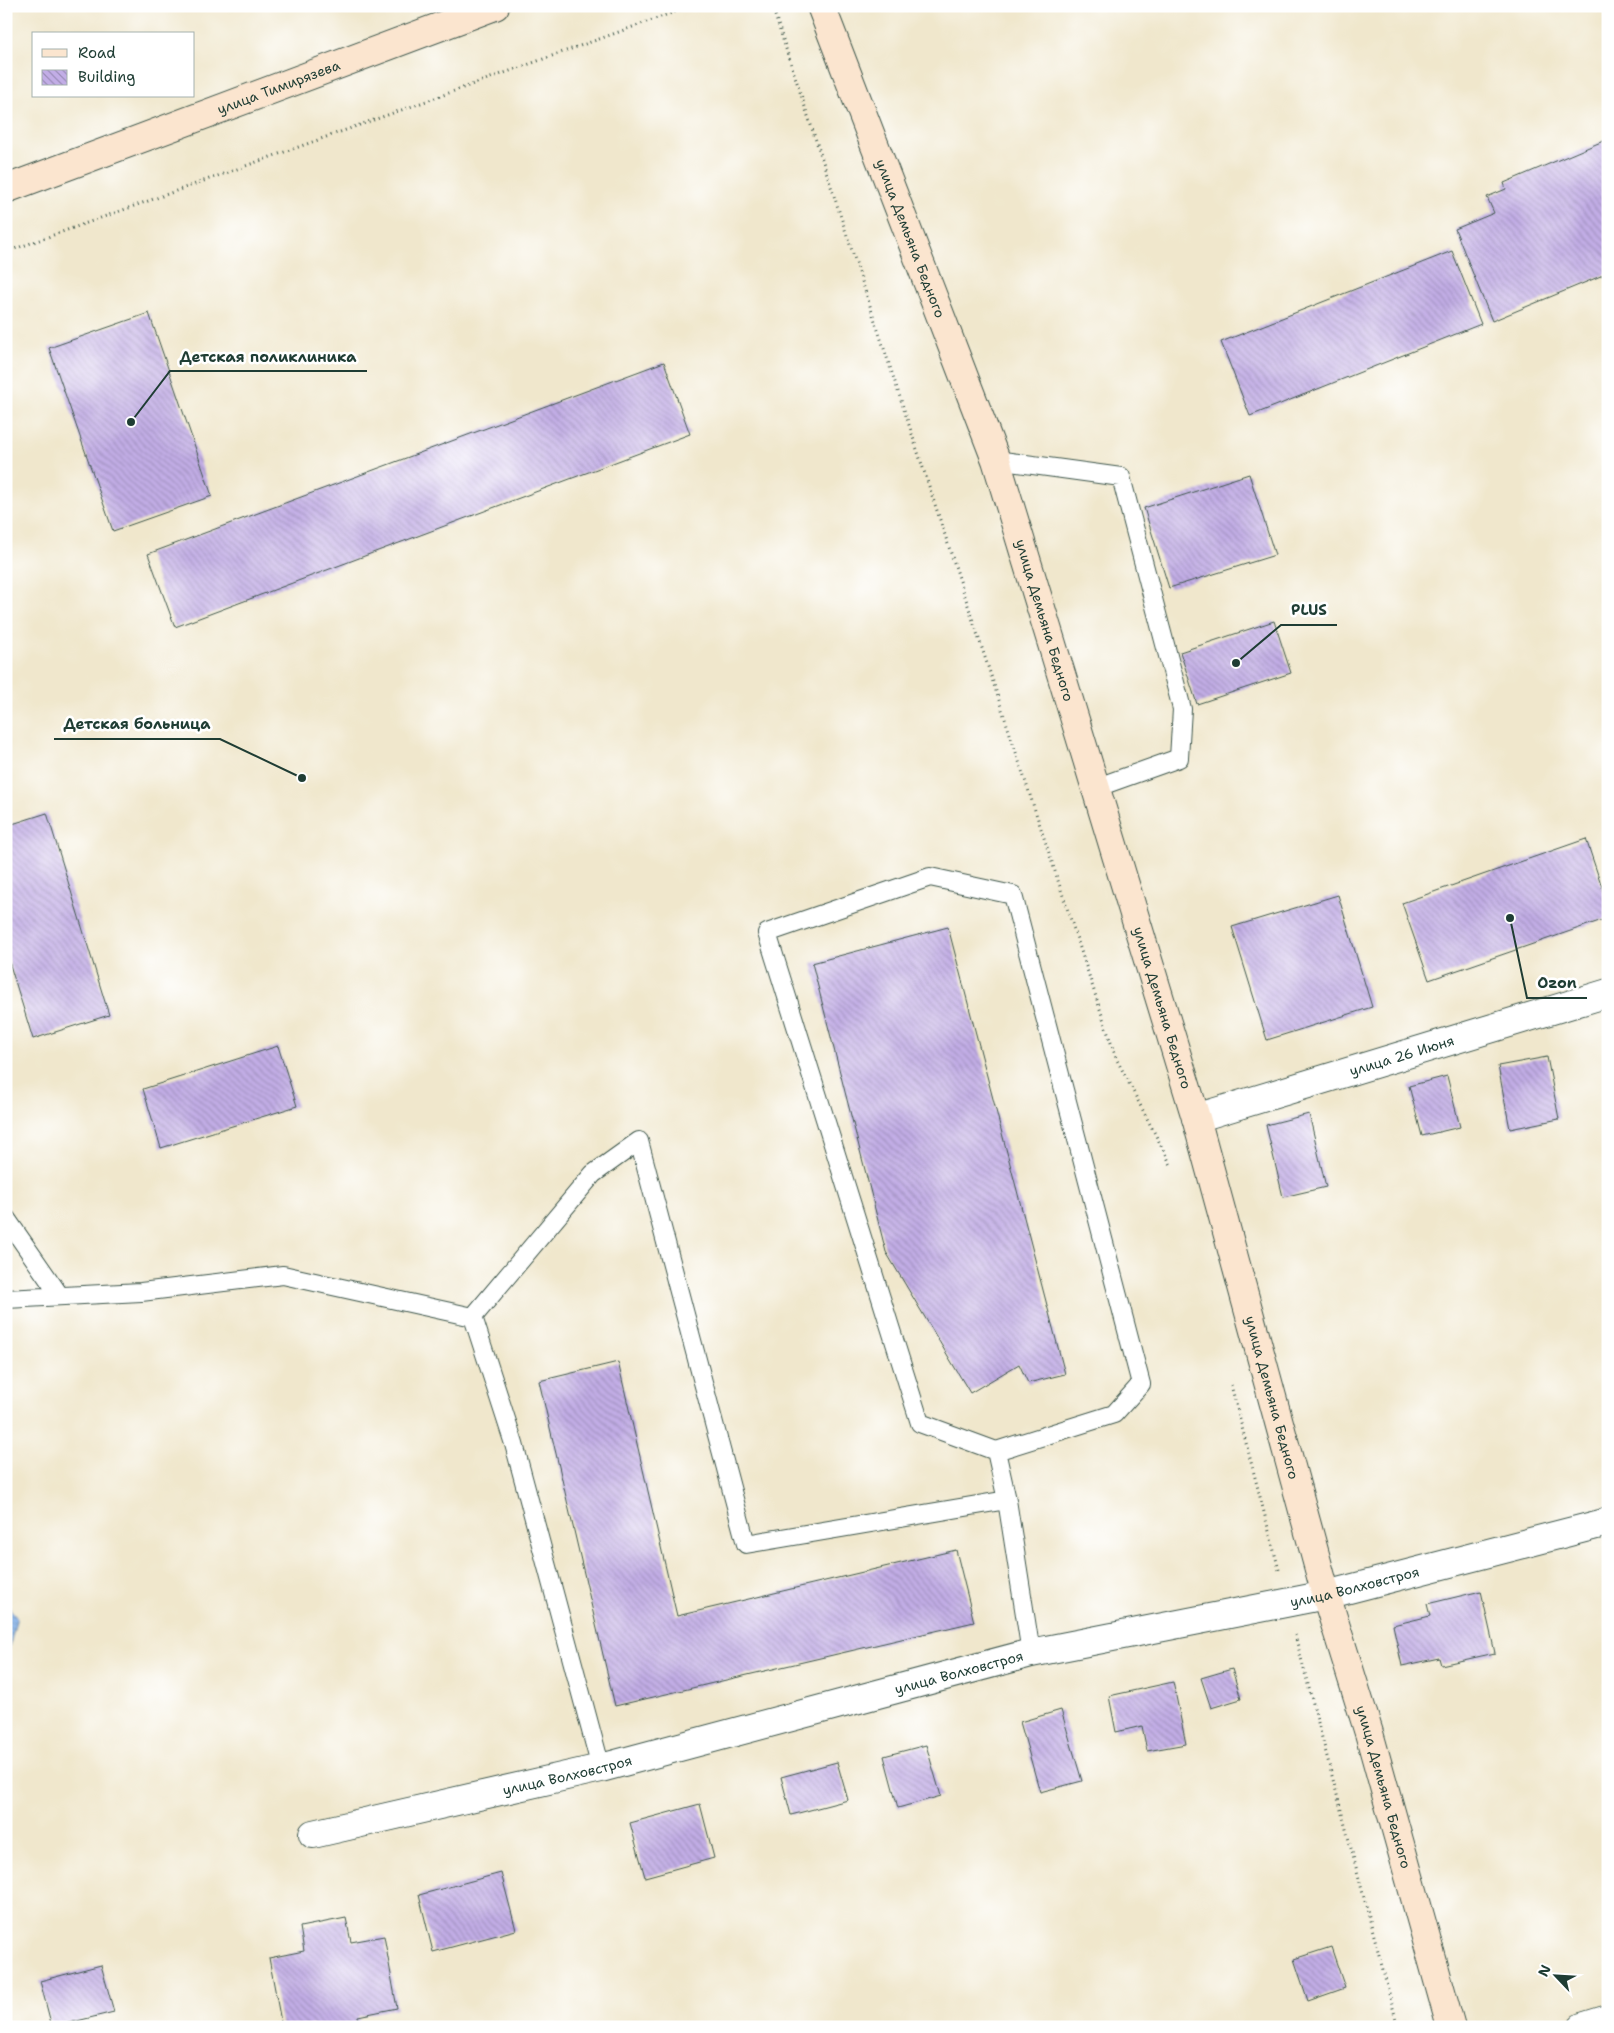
<svg xmlns="http://www.w3.org/2000/svg" width="1614" height="2033" viewBox="0 0 1614 2033" font-family="'Shantell Sans',sans-serif">
  <defs>
    <pattern id="water-rules" width="6" height="5" patternUnits="userSpaceOnUse" patternTransform="scale(1.25)"><rect width="6" height="5" fill="#79a8e3"/><path d="M0 2.5h6" fill="none" stroke="#638ab9"/></pattern>
    <pattern id="building-back-hatch" width="6" height="6" patternUnits="userSpaceOnUse" patternTransform="scale(1.25)"><rect width="6" height="6" fill="#c2ade6"/><path d="M-1 5l2 2M0 0l6 6M5-1l2 2" fill="none" stroke="#9d8ebb"/></pattern>
  </defs>
  <rect width="100%" height="100%" fill="#fff"/>
  <filter id="ink" filterUnits="userSpaceOnUse"><feTurbulence type="fractalNoise" baseFrequency=".02" numOctaves="2"/><feDisplacementMap in="SourceGraphic" scale="10" xChannelSelector="R" yChannelSelector="G"/><feConvolveMatrix kernelMatrix="1 2 1 2 8 2 1 2 1" color-interpolation-filters="sRGB"/></filter>
  <filter id="wash" filterUnits="userSpaceOnUse"><feTurbulence type="fractalNoise" baseFrequency=".0096" numOctaves="4" result="noise"/><feDisplacementMap in="SourceGraphic" scale="20" xChannelSelector="R" yChannelSelector="G"/><feGaussianBlur stdDeviation="1.12" result="paint"/><feColorMatrix in="noise" values="0 0 0 0 0 0 0 0 0 0 0 0 0 0 0 0 0 1.4 0 .05"/><feComposite in="paint" operator="in"/></filter>
  <g filter="url(#wash)">
    <rect width="100%" height="100%" fill="#f0e7cc"/>
    <!-- water -->
    <path fill="url(#water-rules)" stroke="#4c728c" d="M6,1604L17,1617L6,1661Z"/>
    <g id="blocks">
      <!-- building -->
      <path fill="url(#building-back-hatch)" d="M1608,139V273L1492,321L1455,229L1494,213L1487,197L1506,189L1504,183Z
        M1452,251L1481,324L1250,416L1221,342Z
        M149,313L212,496L113,531L49,348Z
        M664,362L690,434L175,627L148,554Z
        M1249,474L1275,555L1169,588L1144,508Z
        M1274,621L1291,673L1197,704L1180,652Z
        M47,813L109,1015L33,1039L6,952V826Z
        M1586,839L1608,905V918L1429,980L1402,903Z
        M1338,895L1372,1007L1267,1040L1232,927Z
        M948,927L1065,1374L1028,1383L1019,1364L970,1393L886,1252L812,963Z
        M278,1046L297,1106L161,1148L143,1089Z
        M1547,1057L1559,1119L1510,1129L1498,1066Z
        M1447,1076L1460,1127L1422,1136L1409,1086Z
        M1309,1114L1326,1187L1283,1197L1266,1125Z
        M618,1362L677,1616L956,1550L974,1622L615,1706L539,1381Z
        M1481,1591L1495,1653L1441,1665L1439,1658L1402,1666L1393,1625L1430,1616L1427,1604Z
        M1232,1669L1241,1699L1211,1708L1201,1678Z
        M1173,1682L1186,1744L1147,1751L1142,1726L1116,1732L1109,1696Z
        M1061,1710L1082,1781L1040,1792L1020,1722Z
        M926,1745L941,1796L898,1808L884,1756Z
        M837,1762L848,1800L791,1815L781,1777Z
        M700,1804L714,1858L645,1877L630,1823Z
        M501,1873L516,1930L433,1952L419,1895Z
        M346,1918L351,1942L384,1936L397,2008L358,2016L360,2027H314L313,2025L282,2027L269,1958L304,1951L300,1927Z
        M1331,1947L1345,1988L1308,2001L1294,1959Z
        M101,1965L114,2012L52,2027L40,1981Z"/>
    </g>
  </g>
  <g filter="url(#ink)">
    <use href="#blocks" fill-opacity="0" stroke="#3e564b" stroke-width="1"/>
    <g fill="none" stroke-linecap="round" stroke-linejoin="round">
      <defs>
        <path id="lane" d="M996,460L1121,477L1182,709L1179,758L1095,788
          M6,1218L60,1296
          M6,1299L141,1292L283,1275L473,1317L593,1174L639,1141L746,1544L1007,1500L1031,1653
          M473,1317L514,1444L601,1768
          M996,1451L920,1423L767,933L930,877L1013,895L1141,1384L1114,1414L996,1451L1007,1500"/>
        <g id="street">
          <path id="s1" d="M1196,1118L1608,993"/>
          <path id="s2" d="M313,1834L601,1768L1031,1653L1326,1595L1608,1522"/>
          <path d="M1582,2027L1608,2019"/>
        </g>
        <g id="secondary">
          <path id="s3" d="M821,6L996,460L1196,1118L1326,1595L1369,1733L1451,2027"/>
          <path id="s4" d="M6,189L495,6"/>
        </g>
      </defs>
      <!-- lane casing -->
      <use href="#lane" stroke="#3e564b" stroke-width="20"/>
      <!-- street casing -->
      <use href="#street" stroke="#3e564b" stroke-width="30"/>
      <!-- secondary casing -->
      <use href="#secondary" stroke="#3e564b" stroke-width="30"/>
      <!-- path -->
      <path stroke="#3e564b" stroke-width="3" stroke-dasharray="1 4" stroke-linecap="butt" d="M772,6L1116,1058L1172,1167
        M6,252L691,6
        M1231,1385L1279,1570
        M1295,1635L1398,2027"/>
      <!-- lane -->
      <use href="#lane" stroke="#fff" stroke-width="18"/>
      <!-- street -->
      <use href="#street" stroke="#fff" stroke-width="28"/>
      <!-- secondary -->
      <use href="#secondary" stroke="#fbe5cf" stroke-width="28"/>
    </g>
  </g>
  <g text-anchor="middle" stroke-width="5" stroke-linejoin="round" paint-order="stroke">
    <!-- street labels -->
    <g font-size="14" fill="#1f3d34" stroke="#fff">
      <text dy="5" stroke="none"><textPath href="#s4" startOffset="291">улица Тимирязева</textPath></text>
      <text dy="5" stroke="none"><textPath href="#s3" startOffset="249">улица Демьяна Бедного</textPath></text>
      <text dy="5" stroke="none"><textPath href="#s3" startOffset="654">улица Демьяна Бедного</textPath></text>
      <text dy="5" stroke="none"><textPath href="#s3" startOffset="1059">улица Демьяна Бедного</textPath></text>
      <text dy="5" stroke="none"><textPath href="#s1" startOffset="215">улица 26 Июня</textPath></text>
      <text dy="5" stroke="none"><textPath href="#s3" startOffset="1464">улица Демьяна Бедного</textPath></text>
      <text dy="5" stroke="none"><textPath href="#s2" startOffset="1071">улица Волховстроя</textPath></text>
      <text dy="5" stroke="none"><textPath href="#s2" startOffset="666">улица Волховстроя</textPath></text>
      <text dy="5" stroke="none"><textPath href="#s2" startOffset="261">улица Волховстроя</textPath></text>
      <text dy="5" stroke="none"><textPath href="#s3" startOffset="1869">улица Демьяна Бедного</textPath></text>
    </g>
  </g>
  <!-- callouts -->
  <path fill="none" stroke="#1f3d34" stroke-width="2" d="M131 422L170 371H367M1236 663L1281 625H1337M302 778L220 739H54M1510 918L1527 998H1587"/>
  <g fill="#1f3d34" stroke="#fff" stroke-width="2">
    <circle cx="131" cy="422" r="5"/>
    <circle cx="1236" cy="663" r="5"/>
    <circle cx="302" cy="778" r="5"/>
    <circle cx="1510" cy="918" r="5"/>
  </g>
  <g font-size="15" text-anchor="middle" font-weight="bold" fill="#1f3d34" stroke="#fff" stroke-width="5" stroke-linejoin="round" paint-order="stroke">
    <text x="268" y="362">Детская поликлиника</text>
    <text x="1309" y="615">PLUS</text>
    <text x="137" y="729">Детская больница</text>
    <text x="1557" y="988">Ozon</text>
  </g>
  <!-- margin -->
  <rect width="1614" height="2033" fill="none" stroke="#fff" stroke-width="25"/>
  <!-- legend -->
  <rect x="32" y="32" width="162" height="65" fill="#ffffff" stroke="#a5b1ae"/>
  <rect x="42" y="49" width="25" height="8" fill="#fbe5cf" stroke="#a5b1ae"/>
  <text x="78" y="58" font-size="15" fill="#1f3d34">Road</text>
  <rect x="42" y="70" width="25" height="15" fill="url(#building-back-hatch)" stroke="#a5b1ae"/>
  <text x="78" y="82" font-size="15" fill="#1f3d34">Building</text>
  <!-- north arrow -->
  <g transform="translate(1556 1976) rotate(295)" stroke="#ffffff" stroke-width="4" paint-order="stroke">
  <path d="M0-4L9 19L0 12L-9 19Z" fill="#1f3d34"/>
  <text y="-8" font-size="14" font-weight="bold" text-anchor="middle" fill="#1f3d34">N</text>
  </g>
</svg>
